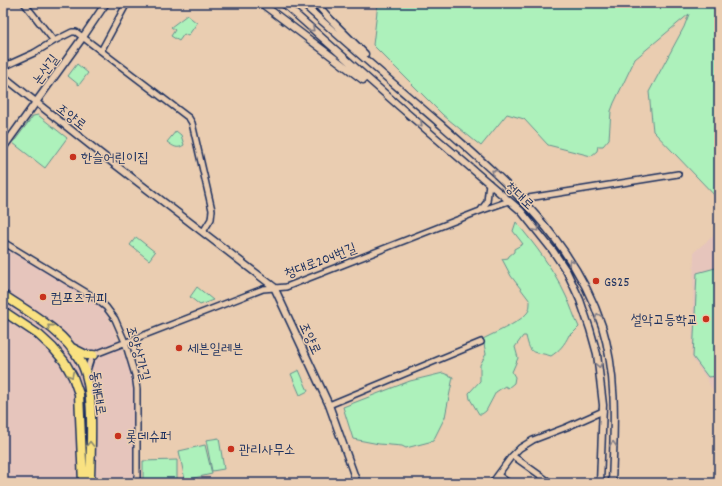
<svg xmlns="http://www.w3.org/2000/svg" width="722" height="486" viewBox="0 0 722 486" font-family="Dekko,'Poor Story',sans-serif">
  <rect width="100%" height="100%" fill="#eacdb1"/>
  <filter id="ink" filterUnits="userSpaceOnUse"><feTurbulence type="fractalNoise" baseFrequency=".025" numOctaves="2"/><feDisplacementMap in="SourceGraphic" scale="8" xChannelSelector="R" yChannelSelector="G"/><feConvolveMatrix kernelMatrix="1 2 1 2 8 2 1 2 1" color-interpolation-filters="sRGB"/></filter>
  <g filter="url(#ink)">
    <!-- built -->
    <path fill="#e6c5bc" d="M719,231V401L706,378L692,358L694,252Z
      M3,247L91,298L104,311L112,324L131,373L133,384L134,399V483H3Z"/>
    <!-- green -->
    <path fill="#adf1bb" stroke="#64908c" d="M378,3H719V200L653,131L649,92L684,27L689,14L635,59L614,103L611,111L609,139L603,146H598L597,151L591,156L548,145L524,119L507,114L481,146L443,115L373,45Z
      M187,15L197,23L188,36L184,34L179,41L171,36L175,30L171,27Z
      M77,64L88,73L79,85L68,76Z
      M38,115L67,138L45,168L13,143L33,116Z
      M176,131L181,135L184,145C177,150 173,146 167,142Z
      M516,222C535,245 553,268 566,296C571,306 574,317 579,327L572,334L569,335C565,344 559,351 551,356C533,350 531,358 526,336H523L515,347L518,358L512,372L515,377L514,383L508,388L505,386L496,392L486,411L482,414H479L470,399L469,393L480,381V365L486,354L483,339C494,333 524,321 529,310C530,307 530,303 530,301L511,276L502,259L508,258L509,256L514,252V249L523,244L513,231Z
      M136,237L155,252L149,260L130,245Z
      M719,267V376L708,377L693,357L697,273Z
      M197,287L213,300L200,305L190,297Z
      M299,370L308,391L300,395L291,374Z
      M443,373L453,377L445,417L433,441L406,448L402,446L379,444L353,439L343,407L410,381Z
      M219,438L224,469L212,471L206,440Z
      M205,445L212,474L185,480L179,451Z
      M177,460V483H143V461Z"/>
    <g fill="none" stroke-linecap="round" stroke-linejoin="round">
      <defs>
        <path id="minor" d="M24,3L54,41L72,32H76L189,118L192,123L212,210L211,219L203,232
          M101,51L127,3
          M3,67L34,53L54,41
          M522,199L678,174
          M481,210L487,202L489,183
          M3,242L92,296L106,307L115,319L125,342L135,375L137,389V483
          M86,374L90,361L93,355L263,289L286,287L480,211L509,201
          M329,405L481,342
          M513,456L551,483
          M498,475L509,483
          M492,483L511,457L520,448L533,440L567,427L603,411"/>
        <path id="tertiary" d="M261,3L363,80
          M283,3L400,107L521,211L553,251L567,272L580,300L590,329L597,354L603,405L600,483
          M302,3C347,44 393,83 439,123C505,181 574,240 602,326C618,378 614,430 612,483
          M316,3L329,18L365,54
          M3,76L100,153L274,287L329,405L357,483
          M3,148L83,37L106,3"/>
        <path id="primary" d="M3,295C32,314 64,331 81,362C96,388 90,453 90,483
          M3,311L39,335L53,348L64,361L73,377L79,394L83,483
          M72,348L86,355H93"/>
      </defs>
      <!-- minor casing -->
      <use href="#minor" stroke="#1b2f5e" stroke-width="8"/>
      <!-- tertiary casing -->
      <use href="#tertiary" stroke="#1b2f5e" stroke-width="9"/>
      <!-- primary casing -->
      <use href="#primary" stroke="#1b2f5e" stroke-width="11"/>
      <!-- minor -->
      <use href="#minor" stroke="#eacdb1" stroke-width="5"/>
      <!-- tertiary -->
      <use href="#tertiary" stroke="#eacdb1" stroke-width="6"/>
      <!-- primary -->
      <use href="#primary" stroke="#f9e181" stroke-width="8"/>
    </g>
    <!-- one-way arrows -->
    <defs><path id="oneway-chevron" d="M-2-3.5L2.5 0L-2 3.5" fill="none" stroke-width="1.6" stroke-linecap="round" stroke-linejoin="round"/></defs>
    <g stroke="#827e88">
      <use href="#oneway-chevron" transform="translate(312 29) rotate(42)"/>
      <use href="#oneway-chevron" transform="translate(420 124) rotate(40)"/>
      <use href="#oneway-chevron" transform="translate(494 172) rotate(-138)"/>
      <use href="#oneway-chevron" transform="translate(537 229) rotate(50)"/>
      <use href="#oneway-chevron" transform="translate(571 262) rotate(-121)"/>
      <use href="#oneway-chevron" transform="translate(598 316) rotate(-110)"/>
      <use href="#oneway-chevron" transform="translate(599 365) rotate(80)"/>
      <use href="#oneway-chevron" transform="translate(613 444) rotate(-87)"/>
    </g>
    <g stroke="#8a8870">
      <use href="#oneway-chevron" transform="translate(50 327) rotate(-140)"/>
      <use href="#oneway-chevron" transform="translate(71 375) rotate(63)"/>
      <use href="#oneway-chevron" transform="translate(90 444) rotate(-89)"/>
    </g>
  </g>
  <!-- markers -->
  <g fill="#c8321e" stroke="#eacdb1" stroke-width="1.5">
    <circle cx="73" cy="157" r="4"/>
    <circle cx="596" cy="281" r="4"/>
    <circle cx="43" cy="297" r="4"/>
    <circle cx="706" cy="319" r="4"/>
    <circle cx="179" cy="348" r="4"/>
    <circle cx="118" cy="436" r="4"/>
    <circle cx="231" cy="449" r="4"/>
  </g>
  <g text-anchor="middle" stroke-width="3" stroke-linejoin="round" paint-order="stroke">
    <!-- street labels -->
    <g font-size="14" fill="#1b2f5e" stroke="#eacdb1">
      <text transform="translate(45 69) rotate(-54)" y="5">논산길</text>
      <text transform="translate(72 116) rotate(38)" y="5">조양로</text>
      <text transform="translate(520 195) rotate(43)" y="5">청대로</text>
      <text transform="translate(320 260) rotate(-21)" y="5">청대로204번길</text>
      <text transform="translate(311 338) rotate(65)" y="5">조양로</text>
      <text transform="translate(139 353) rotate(74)" y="5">조양상가길</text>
      <text transform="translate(99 393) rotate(82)" y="5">동해대로</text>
    </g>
    <!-- poi labels -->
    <g font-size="14" fill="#1b2f5e" stroke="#eacdb1" text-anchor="start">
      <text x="81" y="162">한슬어린이집</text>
      <text x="604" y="286">GS25</text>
      <text x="51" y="302">컴포즈커피</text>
      <text x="698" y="324" text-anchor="end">설악고등학교</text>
      <text x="187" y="353">세븐일레븐</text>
      <text x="126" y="441">롯데슈퍼</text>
      <text x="239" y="454">관리사무소</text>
    </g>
  </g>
  <!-- margin -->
  <rect width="722" height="486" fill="none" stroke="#eacdb1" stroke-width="16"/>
  <rect x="8" y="8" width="706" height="470" fill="none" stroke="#1b2f5e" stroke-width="1.5" filter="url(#ink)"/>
</svg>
